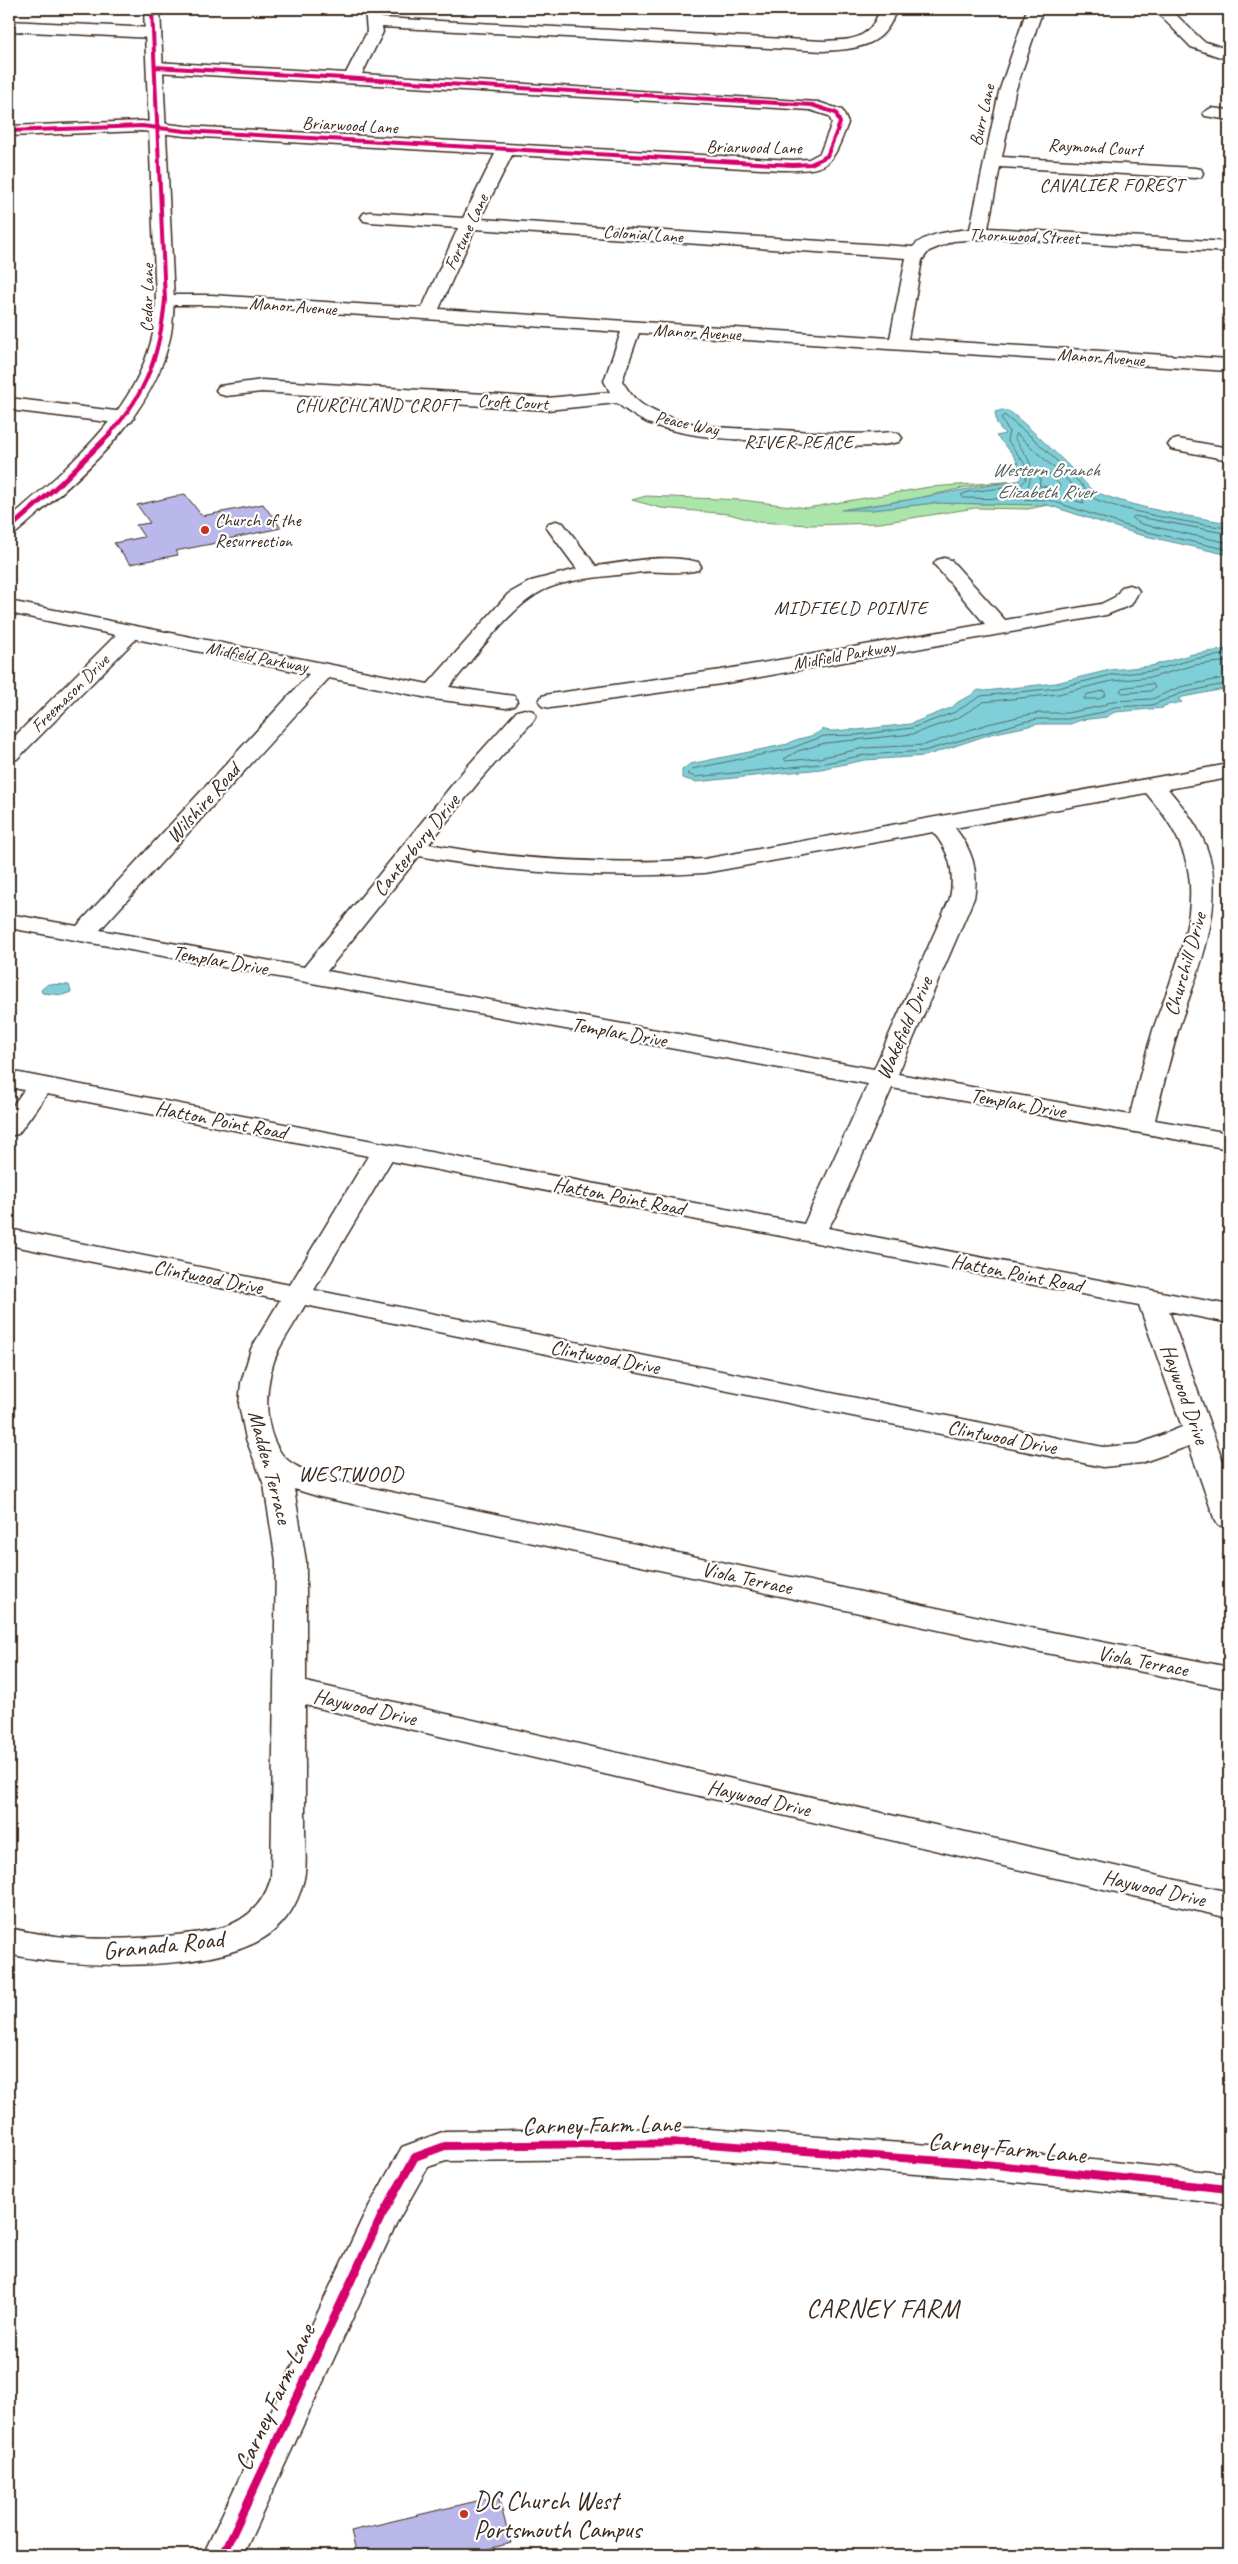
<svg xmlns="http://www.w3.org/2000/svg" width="1238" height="2564" viewBox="0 0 1238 2564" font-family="Caveat,sans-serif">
  <rect width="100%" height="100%" fill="#fff"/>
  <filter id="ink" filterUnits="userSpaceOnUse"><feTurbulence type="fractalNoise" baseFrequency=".02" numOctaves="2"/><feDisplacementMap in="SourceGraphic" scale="10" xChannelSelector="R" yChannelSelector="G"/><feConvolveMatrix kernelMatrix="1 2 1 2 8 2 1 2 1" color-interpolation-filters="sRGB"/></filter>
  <g filter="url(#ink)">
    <!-- green -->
    <path fill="#ace5aa" stroke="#748864" d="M1019,481L967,487L914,499L846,509L872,510L934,503L1048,505L1028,509L975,508L880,523L810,525L758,522L729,514L661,508L632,500L646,496L742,500L807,508L929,487Z"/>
    <!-- water -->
    <path fill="#7fcfd8" stroke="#648d8e" d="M1002,410C1003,410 1010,411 1010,412C1019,417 1088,483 1091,490C1135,509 1183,515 1229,523V555L1137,534L1048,505L934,503L872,510H841C901,503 959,489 1019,481L1022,476C1019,459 1008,448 996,436L1005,434L997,424L995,412Z
      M1229,649V688L1183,697L1178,699L1182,702L1163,706V708L1115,712L1106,717L1081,720L1070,724H1038L1024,727L991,734L925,756L865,760L821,769L696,782L682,778V770L690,764L788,744C798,736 814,739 822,729C834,734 845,728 857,730L910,724L953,707C958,699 971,698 978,690L985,691L1056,683L1110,670L1151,666L1193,654Z
      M48,984L69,985L71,992L63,995L42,993L41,990Z"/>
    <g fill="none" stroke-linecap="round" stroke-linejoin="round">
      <!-- shore -->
      <path stroke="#566c68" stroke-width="1" d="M1017,434L1079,491L1084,503L1049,494L1026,493C1036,464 1031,463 1015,439Z
        M1041,469H1044L1059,484V488L1040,486Z
        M1229,528C1206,526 1100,508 1087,494C1085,492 1085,489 1084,487L1034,439L1004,415L1001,418L1009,432L1007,440L1025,464L1026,479L1020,486L968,492L961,495L964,498L1049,500L1139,530L1229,550
        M1229,534L1134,516L1132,518L1141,524L1229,543
        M1229,654L1194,659L1152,671L1111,675L1057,688L981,696L955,712L912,728L857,735L824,736L789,749L692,769L687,774L696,777L820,764L865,755L924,751L1023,722L1038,719H1068L1104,712L1114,707L1152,705L1182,693L1229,683
        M1229,661L1195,665L1153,677L1112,681L1058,694L983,702L958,718L913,734L825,743L798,751L784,759L786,761L819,758L864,748L924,745L988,724L1022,716L1038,713H1067L1102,706L1112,701L1152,699L1180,687L1229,677
        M1153,684L1155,688L1150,691L1123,693L1120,691L1122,688Z
        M1104,691L1106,695L1099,699H1084L1086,695Z"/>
    </g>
    <!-- building -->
    <path fill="#bab8ea" stroke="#3b2a1e" d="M185,494L202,516L263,504L281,528L218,541L216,543L175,551L178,555L130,564L114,543L144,537L136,525L150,523L137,505Z
      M498,2496L511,2543L477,2552L478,2555H357L351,2531Z"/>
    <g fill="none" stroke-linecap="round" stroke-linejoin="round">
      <defs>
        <path id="minor" d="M365,9H381L382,18L823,41C853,40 870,40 880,9H896C886,47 857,49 823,51L382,27L383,32L362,74L818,102L842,110L848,123C831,167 830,171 781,170L512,155L480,219L913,247C925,233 953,231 970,229L999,92L1027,9H1043L1015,92L1002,157L1195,168L1201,169L1203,173L1201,177L1195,178L1000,167L988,228L1229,242V252L995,238L953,241L929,251L922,260L908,339L1229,359V371L639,333L622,381C629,392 636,402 648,408C688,430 738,428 782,430C819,432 855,436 892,432L899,434L902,438L899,442C866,450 830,445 796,443C749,440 702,440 656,426C641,421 629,413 617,403L547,410L262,392L226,396L219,394L216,390L219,386L262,380L547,398L610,392L604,381L621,332L211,305H165L159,304L156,300L159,296L165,295H211L422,308L458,228L370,222L364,221L361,217L364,213L370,212L463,218L495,154L185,136L142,131L9,136V126L142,121L185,126L793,160L809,159L820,153L832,123L829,116L810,110L155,72L147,67L155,62L346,73L367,32ZM475,229L906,258L890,338L439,309Z
          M1154,9H1170L1203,41L1229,50V60L1191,47Z
          M9,21L153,28L161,33L153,38L9,31Z
          M1211,108L1229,110V120L1205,116L1203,113Z
          M9,398L124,412L131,414L134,418L131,422L124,424L9,410Z
          M1178,439L1229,448V460L1171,449L1168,445L1171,441Z
          M556,521L563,523L596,566C629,562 665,553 698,562L701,566L698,570C680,575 660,570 641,572C611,577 572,577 544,590C509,607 475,658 449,687L514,696L517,701L514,706L506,708L433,699L329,678L100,930L304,967L465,769L517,711L525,709L533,711L536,716L533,721L481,779L429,844C520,861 611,865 704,859L1229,764V778L1168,789C1187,811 1207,837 1212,868C1220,923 1196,976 1179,1027C1170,1058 1162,1089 1155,1120L1229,1133V1149L892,1088L836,1215L828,1228L1229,1305V1323L1169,1311L1229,1478V1528L1218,1525L1214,1518L1189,1446L1141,1463L1103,1467L305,1305C297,1320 287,1334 279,1349C265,1378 261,1425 281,1453C290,1466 311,1473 325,1478L1036,1629L1229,1667V1689L1036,1651L320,1497L294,1489L306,1561V1682L1229,1892V1918L305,1705C305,1746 305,1788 305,1830C305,1848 308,1869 302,1886C297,1904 286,1922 271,1933C218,1974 72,1969 9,1954V1928C64,1941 121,1941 177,1935C194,1933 214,1931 230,1925C251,1916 265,1900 271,1878L276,1561L264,1485L246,1439L239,1405L241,1383L251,1349L280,1300L9,1245V1229L290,1285L368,1156L47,1094L18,1134L9,1136V1111L24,1090L9,1087V1071L804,1224L868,1084L9,928V914L77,926L309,674L136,639L17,759L9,761V742L116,635L9,613V601L428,684L508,594L531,581L577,569L546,527L549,523ZM1146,793C1165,815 1180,836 1187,865C1200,918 1171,978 1154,1027C1145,1056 1137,1086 1130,1115L898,1074L974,898C979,870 972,850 955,828ZM933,832C950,852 955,872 950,898L874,1069L327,971L419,856C514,874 608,879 704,873ZM391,1161L1139,1305L1182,1427L1139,1444L1103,1447L314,1290Z
          M944,558L951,560L1005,620L1101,604L1115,597L1122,587L1129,585L1136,587L1139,591L1131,605L1106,615L721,684L550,708L542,706L539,701L542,696L550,694L721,670L985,624L934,564L937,560Z
          M695,2128L985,2149L1229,2174V2204L985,2179L695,2158L446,2161L428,2167L396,2224L243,2555H203L363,2217L402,2147L445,2131Z"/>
        <path id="major" d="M144,9H160L174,300C173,312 173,326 170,338C151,422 77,479 16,533L9,535V519C66,468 133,416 152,338C155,326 155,312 156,300Z"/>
      </defs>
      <!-- minor casing -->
      <use href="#minor" stroke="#3b2a1e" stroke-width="3"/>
      <!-- major casing -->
      <use href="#major" stroke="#3b2a1e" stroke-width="3"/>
      <!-- minor -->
      <use href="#minor" fill="#fff" fill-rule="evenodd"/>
      <!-- major -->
      <use href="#major" fill="#fff" fill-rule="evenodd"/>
      <defs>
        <path id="cycleway-far2" d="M9,131L142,126L185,131L793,165L811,164L827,156L840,123L836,113L812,105L155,67
          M109,434C147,394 160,353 165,300L152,9"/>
        <path id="cycleway-far1" d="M9,529L63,481L111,433"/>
        <path id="cycleway" d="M223,2555L381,2217L415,2157L445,2146L695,2143L985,2164L1229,2189"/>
      </defs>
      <!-- cycleway-far2 casing -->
      <use href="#cycleway-far2" stroke="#fff" stroke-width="5.5"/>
      <!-- cycleway-far1 casing -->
      <use href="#cycleway-far1" stroke="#fff" stroke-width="8"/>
      <!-- cycleway casing -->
      <use href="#cycleway" stroke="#fff" stroke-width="11"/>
      <!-- cycleway-far2 -->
      <use href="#cycleway-far2" stroke="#d6006c" stroke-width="4"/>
      <!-- cycleway-far1 -->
      <use href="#cycleway-far1" stroke="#d6006c" stroke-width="5"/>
      <!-- cycleway -->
      <use href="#cycleway" stroke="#d6006c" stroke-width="8"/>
    </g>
  </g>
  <!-- markers -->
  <g fill="#c8321e" stroke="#fff" stroke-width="2">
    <circle cx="205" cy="530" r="5"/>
    <circle cx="464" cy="2514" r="5"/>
  </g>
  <g text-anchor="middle" stroke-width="4.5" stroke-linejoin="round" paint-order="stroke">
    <!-- far-street labels -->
    <g font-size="18" fill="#3b2a1e" stroke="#fff">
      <text transform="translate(982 115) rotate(-77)" y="6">Burr Lane</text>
      <text transform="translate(350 125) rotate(3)" y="6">Briarwood Lane</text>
      <text transform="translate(754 147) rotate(1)" y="6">Briarwood Lane</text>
      <text transform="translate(1095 147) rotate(3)" y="6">Raymond Court</text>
      <text transform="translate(466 232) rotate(-65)" y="6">Fortune Lane</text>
      <text transform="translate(643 234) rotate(4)" y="6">Colonial Lane</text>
      <text transform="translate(1024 236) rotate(2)" y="6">Thornwood Street</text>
      <text transform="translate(147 298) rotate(-89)" y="6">Cedar Lane</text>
      <text transform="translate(293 306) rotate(4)" y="6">Manor Avenue</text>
      <text transform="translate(697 332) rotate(3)" y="6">Manor Avenue</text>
      <text transform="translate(1101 357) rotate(4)" y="6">Manor Avenue</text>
      <text transform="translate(513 402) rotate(3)" y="6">Croft Court</text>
      <text transform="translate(687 423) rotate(12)" y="6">Peace Way</text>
      <text transform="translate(844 655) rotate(-10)" y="6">Midfield Parkway</text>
      <text transform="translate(257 657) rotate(11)" y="6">Midfield Parkway</text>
      <text transform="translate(70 693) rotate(-45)" y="6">Freemason Drive</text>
    </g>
    <!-- far-poi labels -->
    <g font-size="18" fill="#3b2a1e" stroke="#fff" text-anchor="start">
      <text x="215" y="526">Church of the<tspan x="215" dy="21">Resurrection</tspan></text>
    </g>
    <!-- far-neighbourhood labels -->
    <g font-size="19" letter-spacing="1" fill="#3b2a1e" stroke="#fff">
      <text x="1112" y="191">CAVALIER FOREST</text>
      <text x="377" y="411">CHURCHLAND CROFT</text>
      <text x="799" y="448">RIVER PEACE</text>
      <text x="851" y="614">MIDFIELD POINTE</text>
    </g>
    <!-- far-water labels -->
    <g font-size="19" font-style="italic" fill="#4f5c56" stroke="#fff">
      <text x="1046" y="476">Western Branch<tspan x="1046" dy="22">Elizabeth River</tspan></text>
    </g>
    <!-- street labels -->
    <g font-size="21" fill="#3b2a1e" stroke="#fff">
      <text transform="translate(203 803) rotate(-48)" y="7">Wilshire Road</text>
      <text transform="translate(416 845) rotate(-51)" y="7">Canterbury Drive</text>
      <text transform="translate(220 960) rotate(10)" y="7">Templar Drive</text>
      <text transform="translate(1185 964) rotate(-74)" y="7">Churchill Drive</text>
      <text transform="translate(904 1028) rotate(-66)" y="7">Wakefield Drive</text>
      <text transform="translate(619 1032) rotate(10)" y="7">Templar Drive</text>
      <text transform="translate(1018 1103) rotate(10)" y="7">Templar Drive</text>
      <text transform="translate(221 1120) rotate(11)" y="7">Hatton Point Road</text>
      <text transform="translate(619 1196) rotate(11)" y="7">Hatton Point Road</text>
      <text transform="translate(1017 1273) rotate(11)" y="7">Hatton Point Road</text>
      <text transform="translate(208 1277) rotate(11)" y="7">Clintwood Drive</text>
      <text transform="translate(605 1357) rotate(11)" y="7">Clintwood Drive</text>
      <text transform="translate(1185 1394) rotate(70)" y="7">Haywood Drive</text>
      <text transform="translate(1002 1437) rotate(11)" y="7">Clintwood Drive</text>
      <text transform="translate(270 1467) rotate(75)" y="7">Madden Terrace</text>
      <text transform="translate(747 1578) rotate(12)" y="7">Viola Terrace</text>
      <text transform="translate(1143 1661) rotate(11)" y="7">Viola Terrace</text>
      <text transform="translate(365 1707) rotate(13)" y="7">Haywood Drive</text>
      <text transform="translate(759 1798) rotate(13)" y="7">Haywood Drive</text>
      <text transform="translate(1154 1888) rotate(13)" y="7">Haywood Drive</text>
    </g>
    <!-- neighbourhood labels -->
    <g font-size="22" letter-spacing="1" fill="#3b2a1e" stroke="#fff">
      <text x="351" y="1481">WESTWOOD</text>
    </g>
    <!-- near-street labels -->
    <g font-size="25" fill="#3b2a1e" stroke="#fff">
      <text transform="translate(163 1944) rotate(-6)" y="9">Granada Road</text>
      <text transform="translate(601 2124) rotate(-1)" y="9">Carney Farm Lane</text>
      <text transform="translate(1007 2147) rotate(5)" y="9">Carney Farm Lane</text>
      <text transform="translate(274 2397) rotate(-65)" y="9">Carney Farm Lane</text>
    </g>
    <!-- near-poi labels -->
    <g font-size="25" fill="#3b2a1e" stroke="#fff" text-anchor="start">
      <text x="474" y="2509">DC Church West<tspan x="474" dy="29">Portsmouth Campus</tspan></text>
    </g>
    <!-- near-neighbourhood labels -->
    <g font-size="26" letter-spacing="1" fill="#3b2a1e" stroke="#fff">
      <text x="883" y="2317">CARNEY FARM</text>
    </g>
  </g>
  <!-- margin -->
  <rect width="1238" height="2564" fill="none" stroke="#fff" stroke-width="30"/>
  <rect x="15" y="15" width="1208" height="2534" fill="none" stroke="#3b2a1e" stroke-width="2" filter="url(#ink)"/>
</svg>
